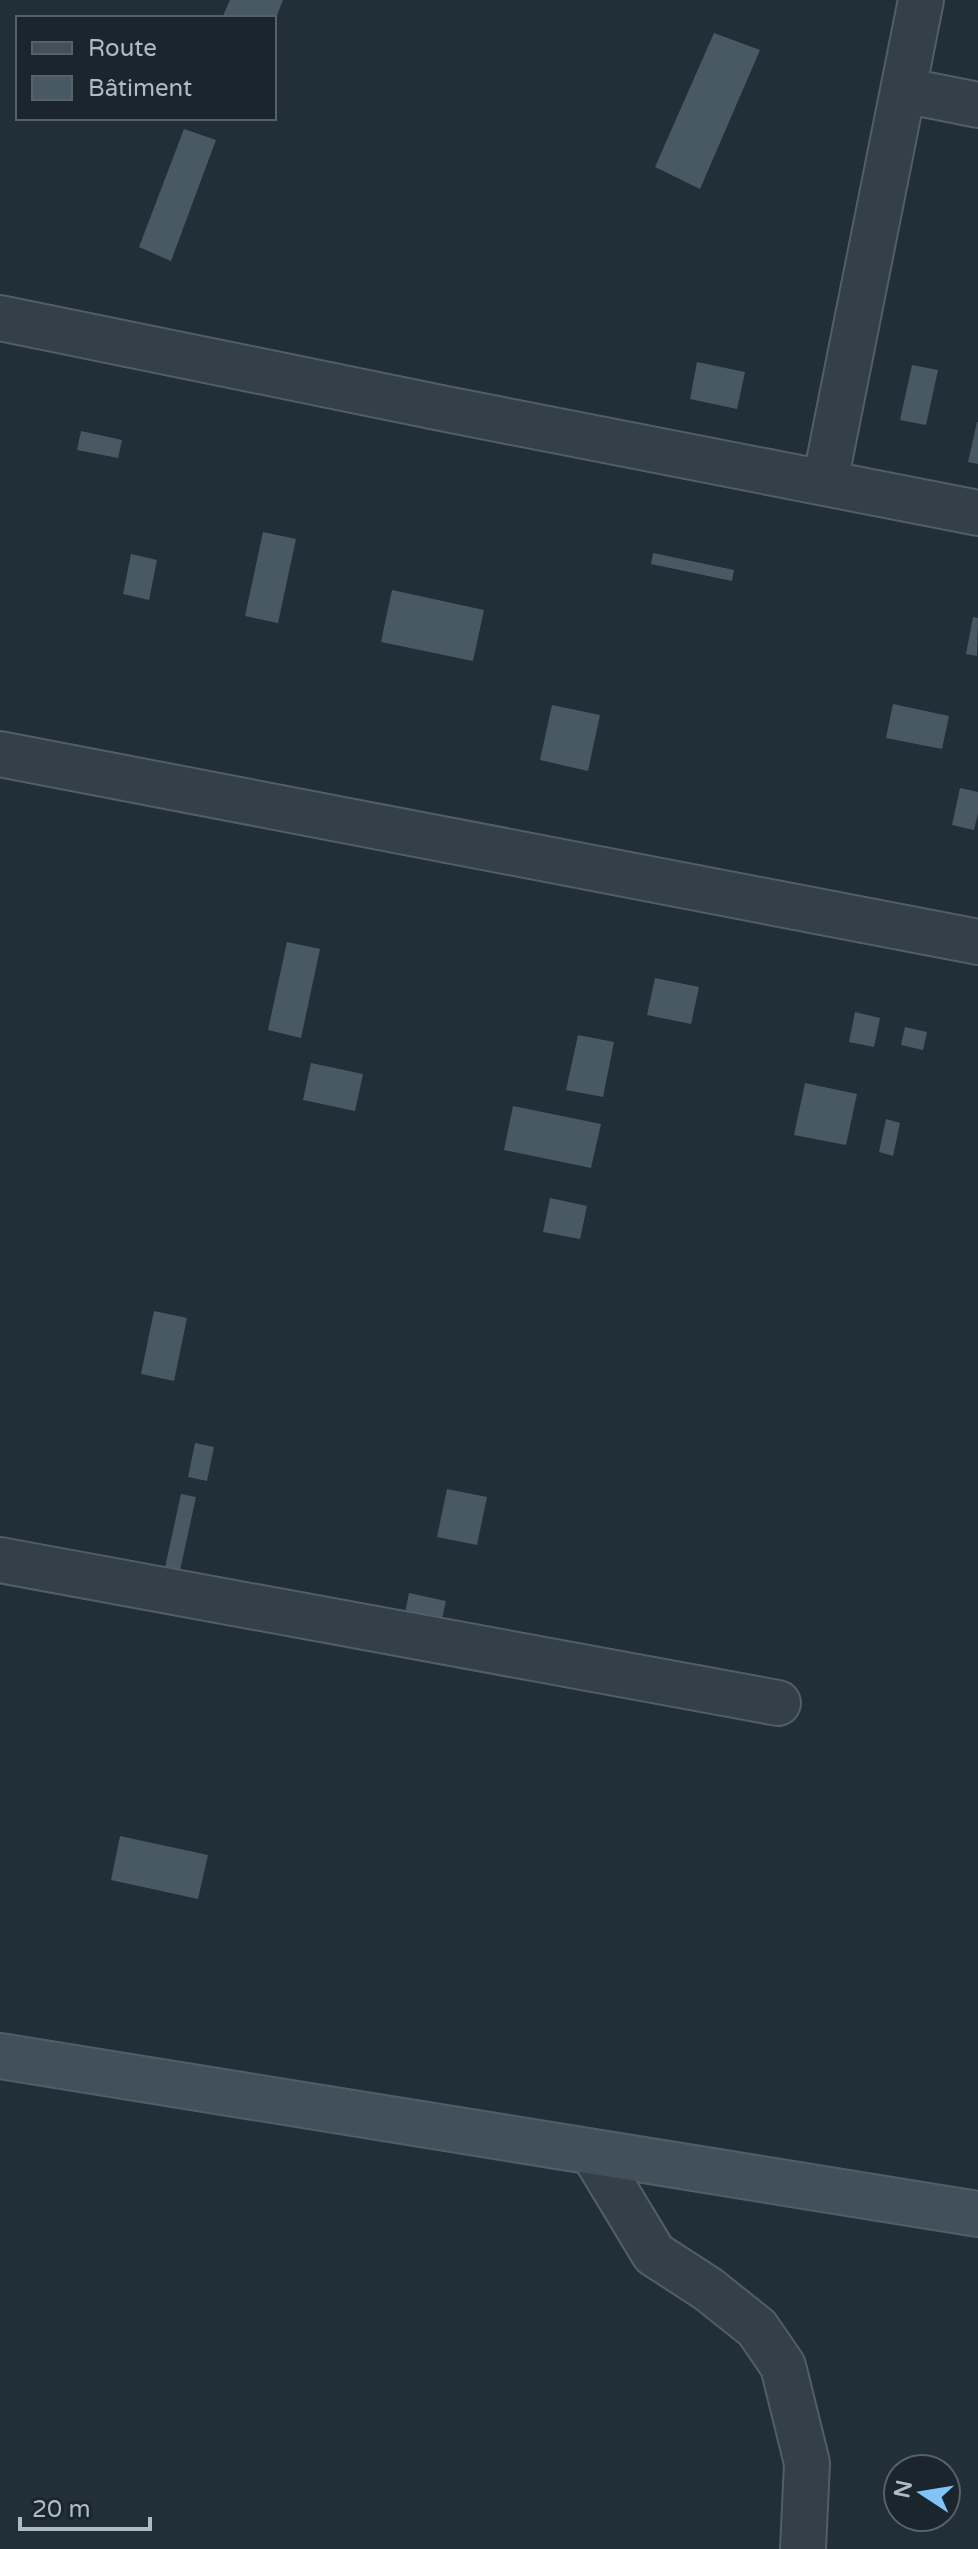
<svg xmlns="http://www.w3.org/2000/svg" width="978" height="2549" viewBox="0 0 978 2549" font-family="'Varela Round',sans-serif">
  <rect width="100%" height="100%" fill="#212f38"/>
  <!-- building -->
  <path fill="#495964" d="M230,0H283L276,18H222Z
    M714,33L760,50L700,189L655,167Z
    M184,129L216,140L171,261L139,247Z
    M697,362L745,372L737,409L690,399Z
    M912,365L938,370L926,425L900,420Z
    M977,422H978V464L968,462Z
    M81,431L122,440L118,458L77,450Z
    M263,532L296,539L278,623L245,616Z
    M653,553L734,570L732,581L651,564Z
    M131,554L157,560L149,600L123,594Z
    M392,590L484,610L473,661L381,642Z
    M973,617L978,618L977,656L966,654Z
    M893,704L949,716L942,749L886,738Z
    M552,705L600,715L588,771L540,760Z
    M960,788L978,792V813L974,830L952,825Z
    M287,942L320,949L301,1038L268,1030Z
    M655,978L699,987L691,1024L647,1015Z
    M855,1012L880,1018L874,1047L849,1042Z
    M905,1027L927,1032L923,1050L901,1045Z
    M578,1035L614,1042L603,1097L566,1090Z
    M311,1063L363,1074L355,1111L303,1100Z
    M805,1083L857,1094L846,1145L794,1135Z
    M513,1106L601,1124L591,1168L504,1150Z
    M886,1119L900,1123L893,1156L879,1152Z
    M550,1198L587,1206L580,1239L543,1232Z
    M154,1311L187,1318L174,1381L141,1374Z
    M195,1443L214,1447L207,1481L188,1477Z
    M447,1489L487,1497L477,1545L437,1537Z
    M181,1494L196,1497L179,1575L164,1572Z
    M409,1593L446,1601L436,1645L400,1637Z
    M120,1836L208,1855L198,1899L111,1880Z"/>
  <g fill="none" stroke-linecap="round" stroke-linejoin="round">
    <defs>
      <path id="minor" d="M903,90L978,105
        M0,318L446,409L978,513
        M825,482L921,0
        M0,754L978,942
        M0,1560L778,1703
        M593,2153L654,2254L708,2289L757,2328L783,2366L807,2463L803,2549"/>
      <path id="secondary" d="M0,2056L978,2214"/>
    </defs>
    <!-- minor casing -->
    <use href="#minor" stroke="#525e66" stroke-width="48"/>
    <!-- secondary casing -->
    <use href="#secondary" stroke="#525e66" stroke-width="48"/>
    <!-- minor -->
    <use href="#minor" stroke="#344049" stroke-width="44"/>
    <!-- secondary -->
    <use href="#secondary" stroke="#42505c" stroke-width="44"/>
  </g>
  <!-- legend -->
  <rect x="16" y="16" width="260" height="104" fill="#1a252d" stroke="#56616a" stroke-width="2"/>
  <rect x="32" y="42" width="40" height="12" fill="#42505c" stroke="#56616a" stroke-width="2"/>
  <text x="88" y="56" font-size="24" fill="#afbbc5">Route</text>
  <rect x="32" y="76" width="40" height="24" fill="#495964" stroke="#56616a" stroke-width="2"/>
  <text x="88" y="96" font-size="24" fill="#afbbc5">Bâtiment</text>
  <!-- north arrow -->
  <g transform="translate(922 2493) rotate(282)"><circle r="38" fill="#1a252d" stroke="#56616a" stroke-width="2"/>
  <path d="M0-6L14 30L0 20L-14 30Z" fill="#81c4f8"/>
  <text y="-12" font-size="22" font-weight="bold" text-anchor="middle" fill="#afbbc5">N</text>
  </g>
  <!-- scale -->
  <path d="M20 2517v12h130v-12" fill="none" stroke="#afbbc5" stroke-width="4"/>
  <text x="32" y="2517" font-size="24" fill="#afbbc5" stroke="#1a252d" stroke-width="6" paint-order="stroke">20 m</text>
</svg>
